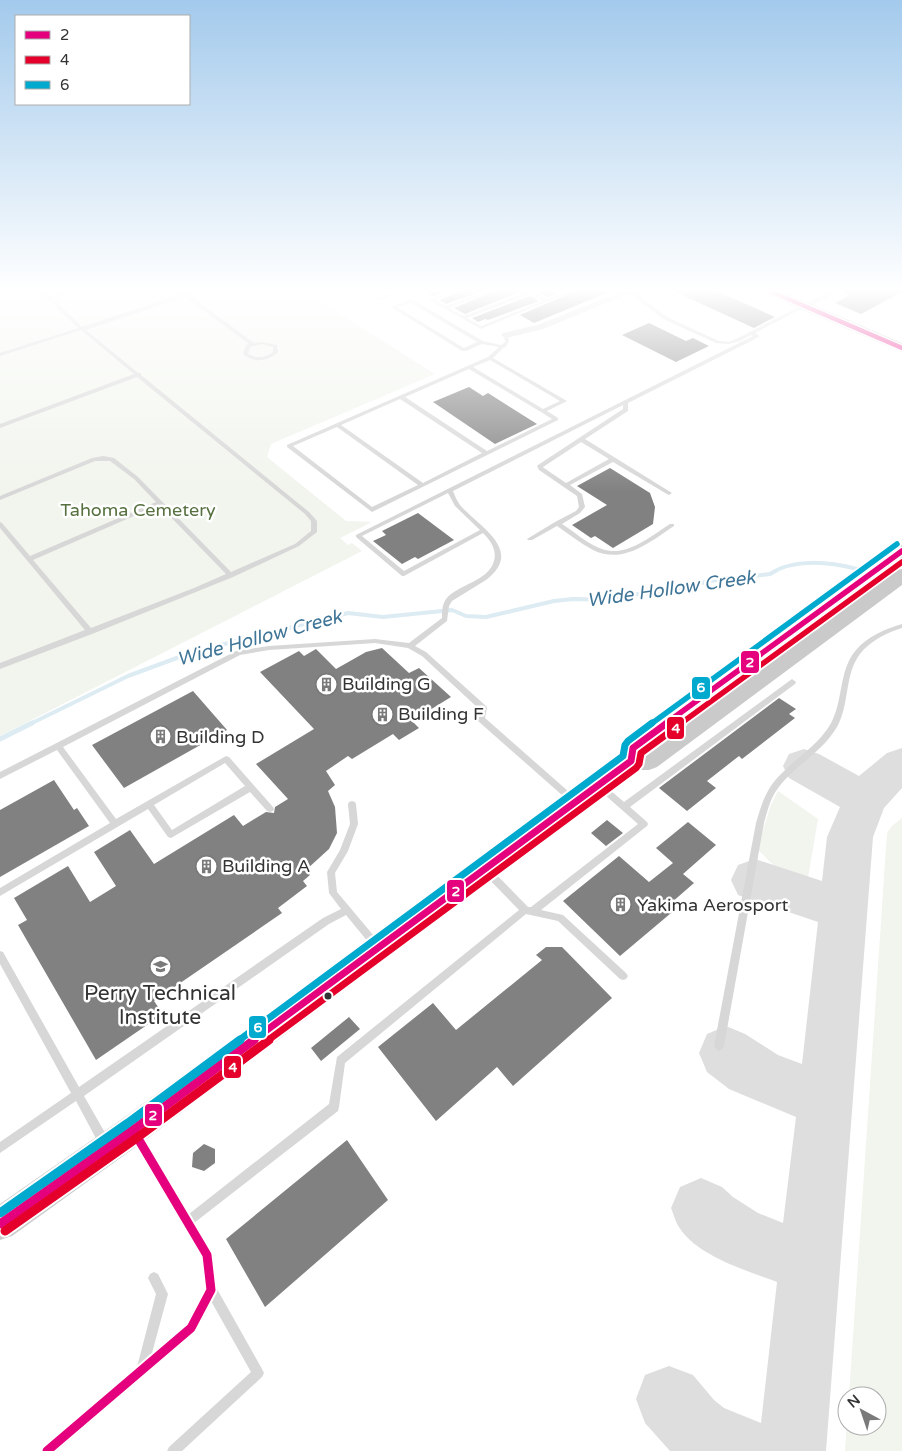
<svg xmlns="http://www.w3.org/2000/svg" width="902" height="1451" viewBox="0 0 902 1451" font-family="'Varela Round',sans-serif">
  <rect width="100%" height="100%" fill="#fff"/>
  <!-- green -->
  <path fill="#f1f5ed" d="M0,289H301L435,374L271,444L267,457L346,521L372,522L340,538L348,545L352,543L362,551L0,736Z
    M778,791L818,819L808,878C790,888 770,860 757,849L771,805Z
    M902,818V1451H845L847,1422V1426H877V1396H849L887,833L892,826Z"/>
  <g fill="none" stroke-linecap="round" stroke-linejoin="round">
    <!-- stream-far1 -->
    <path stroke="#ddebf3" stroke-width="4" d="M30,724L128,676L193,652L348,613L383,617L452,610L466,616L486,617L554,601L573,599L611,600L628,595L670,591L709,581L770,574C794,558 830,562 857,569"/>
    <!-- stream -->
    <path stroke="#ddebf3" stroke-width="5" d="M0,739L32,723"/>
    <!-- taxiway -->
    <path fill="#dedede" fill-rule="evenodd" d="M902,748V788L884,808L873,837L826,1451H670L645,1423L636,1399L645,1375L669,1366L693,1375L714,1400L724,1408L761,1423L777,1282C747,1271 699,1256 681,1230C676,1224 674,1215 671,1208L680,1187L701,1178L722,1187L733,1197L758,1213L783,1223L796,1117L729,1089L707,1072L699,1053L707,1034L726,1026L745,1034L778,1055L802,1064L818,922L738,895L731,880L738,865L755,859L822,881L827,837L840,807L789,778L783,766L789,754L804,749L819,754L859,776L887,753Z"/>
  </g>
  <!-- building -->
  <path fill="#818181" d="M420,289H453L433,296Z
    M464,289H488L446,304L440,300Z
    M500,289H520L522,291L465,314L454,308Z
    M542,289H568L547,297L538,292Z
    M580,289H616L534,323L520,315Z
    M669,289H712L775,317L754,328Z
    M845,289H902V292L861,314L835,303L850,295L842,292Z
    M530,296L539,301L488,320L485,319L478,322L472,318Z
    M649,323L686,341L693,338L709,346L676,362L622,335Z
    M469,387L483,396L488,393L537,424L495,444L433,402Z
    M610,468L650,493L655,507L653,524L613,548L595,536L591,538L572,525L607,505L577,486Z
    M418,513L454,540L418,559L415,557L402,564L373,541L386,535L382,531Z
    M382,648L409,673L419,668L451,697L412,721L419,728L399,740L393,734L352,759L348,756L326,771L335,785L328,791L335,807L337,833L329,849L307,869L310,875L303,881L307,886L278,908L282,913L154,1001L163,1014L96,1060L18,925L27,920L14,898L68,866L90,902L116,886L94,852L130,830L154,864L234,815L243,826L266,812L274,813L275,807L288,799L256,764L314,729L260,672L299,651L304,656L316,649L336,669L366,652Z
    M193,691L227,730L124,788L92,745Z
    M779,698L796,709L789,714L795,718L742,759L739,756L707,781L716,788L687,811L659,788Z
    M54,780L74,810L77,808L89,826L0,877V810Z
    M607,820L623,833L606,846L591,833Z
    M688,822L716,845L683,874L694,883L671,903L677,908L620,956L563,901L619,856L649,882L673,863L656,848Z
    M546,947H562L612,998L513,1086L497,1067L436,1121L378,1047L433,1003L456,1030L542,960L536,955Z
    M349,1017L360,1029L321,1061L311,1048Z
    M347,1140L388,1200L265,1307L226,1239Z
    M204,1144L215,1149V1163L204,1171L192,1167L193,1153Z"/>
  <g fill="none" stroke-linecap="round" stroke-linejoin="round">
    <!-- service -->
    <path fill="#d7d7d7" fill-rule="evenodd" d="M28,289H33L50,296L76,289H82V290L53,299L79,324L82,327H85V329L138,373H141V375L309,512L317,521V532L299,546L233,577L92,634L0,669V663L85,630L0,528V522L2,523L30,556L156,502L134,479L110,461H95L0,500V496L92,458L103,456L114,458L138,477L231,572L295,544L311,531V521L305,514L137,377L0,428V424L134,374L81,330L0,356V353L78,328L48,299ZM159,505L226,574L194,588L91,628L33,560Z
      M402,289H407L380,300L376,299Z
      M457,289H462L435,300L446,306L493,289H498L449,308L464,316L526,292L522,289H527L530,290L540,289L534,292L547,299L573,289H578L481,329L429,300ZM530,294L543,301L481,326L467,318Z
      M628,290H632L667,317L719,341L729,342L736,339L803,305L807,306L755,333L759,335V337L628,403V411L585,439L672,493L669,495L667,494L613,462L570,485L582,494L585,507L580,513L562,524C575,532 587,544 602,549C626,558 651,536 670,524H674V526C650,542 623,565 593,550C580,543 569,534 557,526L532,540H528L527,539L555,522L576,511L579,507L577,496L539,470L537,466L538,465L623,409V405L453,491C455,496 457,501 460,505C479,527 525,550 486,580L452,601L449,606L447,621L415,646L426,652L486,706L487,708L485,718L577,799L578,801L577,803L574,804L571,803L478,721L477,719L479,709L422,656L408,648L375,643L269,650L240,655L63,747L116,819L226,756L229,757L273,807L274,809L273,811L270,812L267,811L250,792L171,838L168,837L148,809L0,896V888L110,823L57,750L0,779V772L236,651L269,646L375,639L409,643L442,618C442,612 442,605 446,599C458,584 488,582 494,561C497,550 491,541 483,533L404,576H402L356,537V535L753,336L751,335L740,341L729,344L716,343L663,319L628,292ZM581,442L609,459L566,483L544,468L543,467ZM448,493L455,506L480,530L404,571L362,536ZM225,763L245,786L172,830L154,805Z
      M184,294H188L254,343L262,342L277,345L278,352C268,362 253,363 243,354L246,345L249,344L184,296ZM262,344L273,347V352C265,358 257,359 248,354L250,347Z
      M409,300H413L483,341L501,345L505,342L504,335L508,334L509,342L506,346V347L503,348L493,358L567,401L547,411L558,418V420L372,512L287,447V445L488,357L499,347L482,344L466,351H462L391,307ZM411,303L477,342L464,348L397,307ZM490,360L560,401L543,409L473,367ZM469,369L541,412L552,419L487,451L405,397ZM400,399L482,453L423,483L341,425ZM337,427L418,485L372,507L293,446Z
      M902,624V628C886,633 870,641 860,654C844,675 850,704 837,727C821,754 793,766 776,791C770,800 767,812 764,823L724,1046L722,1049L719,1051L716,1049L714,1046L756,823C761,806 766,789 779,776C796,758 817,746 830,725C844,701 838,671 856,650C868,636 885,629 902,624Z
      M792,679L796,682L795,684L630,807L647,822L648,824L647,826L541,910L563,915L626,973L628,976L626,979L623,980L620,979L558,921L526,914L345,1063L339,1107L338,1111L194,1223L213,1255L217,1289L262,1369L264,1373L262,1377L182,1451H167L169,1447L251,1372L211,1301L195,1332L57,1451H41L43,1447L137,1367L156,1294L148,1278L150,1274L154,1272L158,1274L168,1294L152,1353L187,1324L205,1289L202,1256L132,1140L131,1136L132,1132L136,1131L140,1132L189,1214L329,1104L337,1057L519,910L484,874L483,871L484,868L487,867L490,868L528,907H531L638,824L597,788L596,786L597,784L600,783L603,784L624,802Z
      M352,801L355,802L356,804L358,824L348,851L335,873L337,892L379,942L381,945L379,948L376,949L373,948L346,915L329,924L84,1096L108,1138L109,1142L108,1146L104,1147L100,1146L76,1101L0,1153V1142L71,1093L0,964V951L3,952L79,1087L323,918L341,909L329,893L327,872L340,850L350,824L348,804L349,802Z"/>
    <!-- minor -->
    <path fill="#d7d7d7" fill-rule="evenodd" d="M197,289H209L83,331L78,328Z
      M629,289H640L543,329L506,338L501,335L503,333L537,325Z
      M833,289H843L808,308L805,309L800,306Z"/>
    <!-- primary -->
    <path fill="#cacaca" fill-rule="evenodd" d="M758,289H776L902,343V352L760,292Z
      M902,545V560L646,751L895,570L902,569V585L657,767L649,770H636L144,1141L12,1236L0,1240V1204L122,1119L620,756L625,742L895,547Z"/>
    <defs>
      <path id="bus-1-far3" d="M765,289L902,348"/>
      <path id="bus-1-far2" d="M665,724L902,551"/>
      <path id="bus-1-far1" d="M252,1041L631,761L633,748L667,723"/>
      <path id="bus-1" d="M0,1224L133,1130L254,1040
        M47,1451L191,1328L211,1290L207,1255L133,1130"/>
      <path id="bus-2-far2" d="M680,724L902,562"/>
      <path id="bus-2-far1" d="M267,1041L636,768L639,764L641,753L682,723"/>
      <path id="bus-2" d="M5,1231L138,1137L269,1040"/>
      <path id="bus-3-far2" d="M651,724L897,544"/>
      <path id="bus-3-far1" d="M238,1041L623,756L625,745L628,741L652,723"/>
      <path id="bus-3" d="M0,1213L128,1123L240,1040"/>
    </defs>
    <!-- bus-1-far3 casing -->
    <use href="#bus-1-far3" stroke="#fff" stroke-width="7"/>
    <!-- bus-1-far2 casing -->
    <use href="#bus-1-far2" stroke="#fff" stroke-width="9"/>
    <!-- bus-1-far1 casing -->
    <use href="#bus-1-far1" stroke="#fff" stroke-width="11"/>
    <!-- bus-1 casing -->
    <use href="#bus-1" stroke="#fff" stroke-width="13"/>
    <!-- bus-2-far2 casing -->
    <use href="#bus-2-far2" stroke="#fff" stroke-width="9"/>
    <!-- bus-2-far1 casing -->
    <use href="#bus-2-far1" stroke="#fff" stroke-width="11"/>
    <!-- bus-2 casing -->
    <use href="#bus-2" stroke="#fff" stroke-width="13"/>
    <!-- bus-3-far2 casing -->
    <use href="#bus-3-far2" stroke="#fff" stroke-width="9"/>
    <!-- bus-3-far1 casing -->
    <use href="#bus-3-far1" stroke="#fff" stroke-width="11"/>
    <!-- bus-3 casing -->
    <use href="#bus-3" stroke="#fff" stroke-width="13"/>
    <!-- bus-1-far3 -->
    <use href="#bus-1-far3" stroke="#e5007d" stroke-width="4.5"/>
    <!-- bus-1-far2 -->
    <use href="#bus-1-far2" stroke="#e5007d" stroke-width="5.5"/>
    <!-- bus-1-far1 -->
    <use href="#bus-1-far1" stroke="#e5007d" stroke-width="7"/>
    <!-- bus-1 -->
    <use href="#bus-1" stroke="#e5007d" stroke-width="9"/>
    <!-- bus-2-far2 -->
    <use href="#bus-2-far2" stroke="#e4002b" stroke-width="5.5"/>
    <!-- bus-2-far1 -->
    <use href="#bus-2-far1" stroke="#e4002b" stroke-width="7"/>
    <!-- bus-2 -->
    <use href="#bus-2" stroke="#e4002b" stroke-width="9"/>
    <!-- bus-3-far2 -->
    <use href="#bus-3-far2" stroke="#00a9ce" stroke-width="5.5"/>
    <!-- bus-3-far1 -->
    <use href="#bus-3-far1" stroke="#00a9ce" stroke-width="7"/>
    <!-- bus-3 -->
    <use href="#bus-3" stroke="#00a9ce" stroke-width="9"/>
  </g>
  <!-- sky -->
  <linearGradient id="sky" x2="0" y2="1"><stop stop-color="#a3caec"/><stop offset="0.59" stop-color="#fff"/><stop offset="1" stop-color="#fff" stop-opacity="0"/></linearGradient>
  <rect width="902" height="492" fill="url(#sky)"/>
  <!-- icons -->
  <defs>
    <symbol id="building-ring" viewBox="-11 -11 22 22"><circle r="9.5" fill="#fff" stroke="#7a7a7a" stroke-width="1.5"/><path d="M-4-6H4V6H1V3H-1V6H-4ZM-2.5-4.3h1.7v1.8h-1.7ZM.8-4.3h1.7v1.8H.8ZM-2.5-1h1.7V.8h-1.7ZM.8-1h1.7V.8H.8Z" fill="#7a7a7a"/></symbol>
    <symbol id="university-ring" viewBox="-11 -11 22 22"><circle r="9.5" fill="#fff" stroke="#7a7a7a" stroke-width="1.5"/><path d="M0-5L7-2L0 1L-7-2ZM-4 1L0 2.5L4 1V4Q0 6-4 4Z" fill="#7a7a7a"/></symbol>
  </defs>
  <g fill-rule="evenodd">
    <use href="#building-ring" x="314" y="672" width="25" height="25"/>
    <use href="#building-ring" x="370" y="702" width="25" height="25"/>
    <use href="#building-ring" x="148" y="724" width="25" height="25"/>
    <use href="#building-ring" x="194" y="854" width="25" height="25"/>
    <use href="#building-ring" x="608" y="892" width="25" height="25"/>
    <use href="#university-ring" x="148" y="954" width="25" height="25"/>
  </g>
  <!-- markers -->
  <circle fill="#333" stroke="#fff" stroke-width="2" cx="328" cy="996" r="4.5"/>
  <g text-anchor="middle" stroke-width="5" stroke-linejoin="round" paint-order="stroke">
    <!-- park labels -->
    <g font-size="18" fill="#56703f" stroke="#fff">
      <text x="138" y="516">Tahoma Cemetery</text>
    </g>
    <!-- poi labels -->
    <g font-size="18" fill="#333" stroke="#fff" text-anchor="start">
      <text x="342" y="690">Building G</text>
      <text x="398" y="720">Building F</text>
      <text x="176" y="743">Building D</text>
      <text x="222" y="872">Building A</text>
      <text x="637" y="911">Yakima Aerosport</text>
    </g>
    <!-- water labels -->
    <g font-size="19" font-style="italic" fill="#3f7597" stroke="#fff">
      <text transform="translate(671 588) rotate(-8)" y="7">Wide Hollow Creek</text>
      <text transform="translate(259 637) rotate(-15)" y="7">Wide Hollow Creek</text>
    </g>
    <!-- near-poi labels -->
    <g font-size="21" fill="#333" stroke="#fff">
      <text x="160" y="1000">Perry Technical<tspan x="160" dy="24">Institute</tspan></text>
    </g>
  </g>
  <g stroke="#fff" stroke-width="2">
    <rect x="740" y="650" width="20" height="24" rx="5" fill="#e5007d"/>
    <rect x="691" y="676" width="20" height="24" rx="5" fill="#00a9ce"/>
    <rect x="666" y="716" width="19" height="24" rx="5" fill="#e4002b"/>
    <rect x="446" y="879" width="19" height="24" rx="5" fill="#e5007d"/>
    <rect x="248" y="1015" width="19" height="24" rx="5" fill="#00a9ce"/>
    <rect x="223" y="1055" width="19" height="24" rx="5" fill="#e4002b"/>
    <rect x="144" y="1103" width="19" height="24" rx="5" fill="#e5007d"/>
  </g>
  <g font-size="14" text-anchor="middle" font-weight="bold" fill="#fff">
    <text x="750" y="667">2</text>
    <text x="701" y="692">6</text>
    <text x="676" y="733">4</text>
    <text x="456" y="896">2</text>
    <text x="258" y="1032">6</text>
    <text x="233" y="1072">4</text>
    <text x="153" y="1120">2</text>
  </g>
  <!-- legend -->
  <rect x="15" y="15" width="175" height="90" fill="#ffffff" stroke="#adadad"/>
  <rect x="25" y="31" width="25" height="8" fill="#e5007d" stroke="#adadad"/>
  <text x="60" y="40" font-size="15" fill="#333333">2</text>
  <rect x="25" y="56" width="25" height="8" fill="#e4002b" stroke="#adadad"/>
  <text x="60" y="65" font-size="15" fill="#333333">4</text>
  <rect x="25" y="81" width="25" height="8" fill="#00a9ce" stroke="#adadad"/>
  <text x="60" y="90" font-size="15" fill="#333333">6</text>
  <!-- north arrow -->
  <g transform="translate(862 1411) rotate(320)"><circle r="24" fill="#ffffff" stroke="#adadad"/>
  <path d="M0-4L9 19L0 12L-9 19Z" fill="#7a7a7a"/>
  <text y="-8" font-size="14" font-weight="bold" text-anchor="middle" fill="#333333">N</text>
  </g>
</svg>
